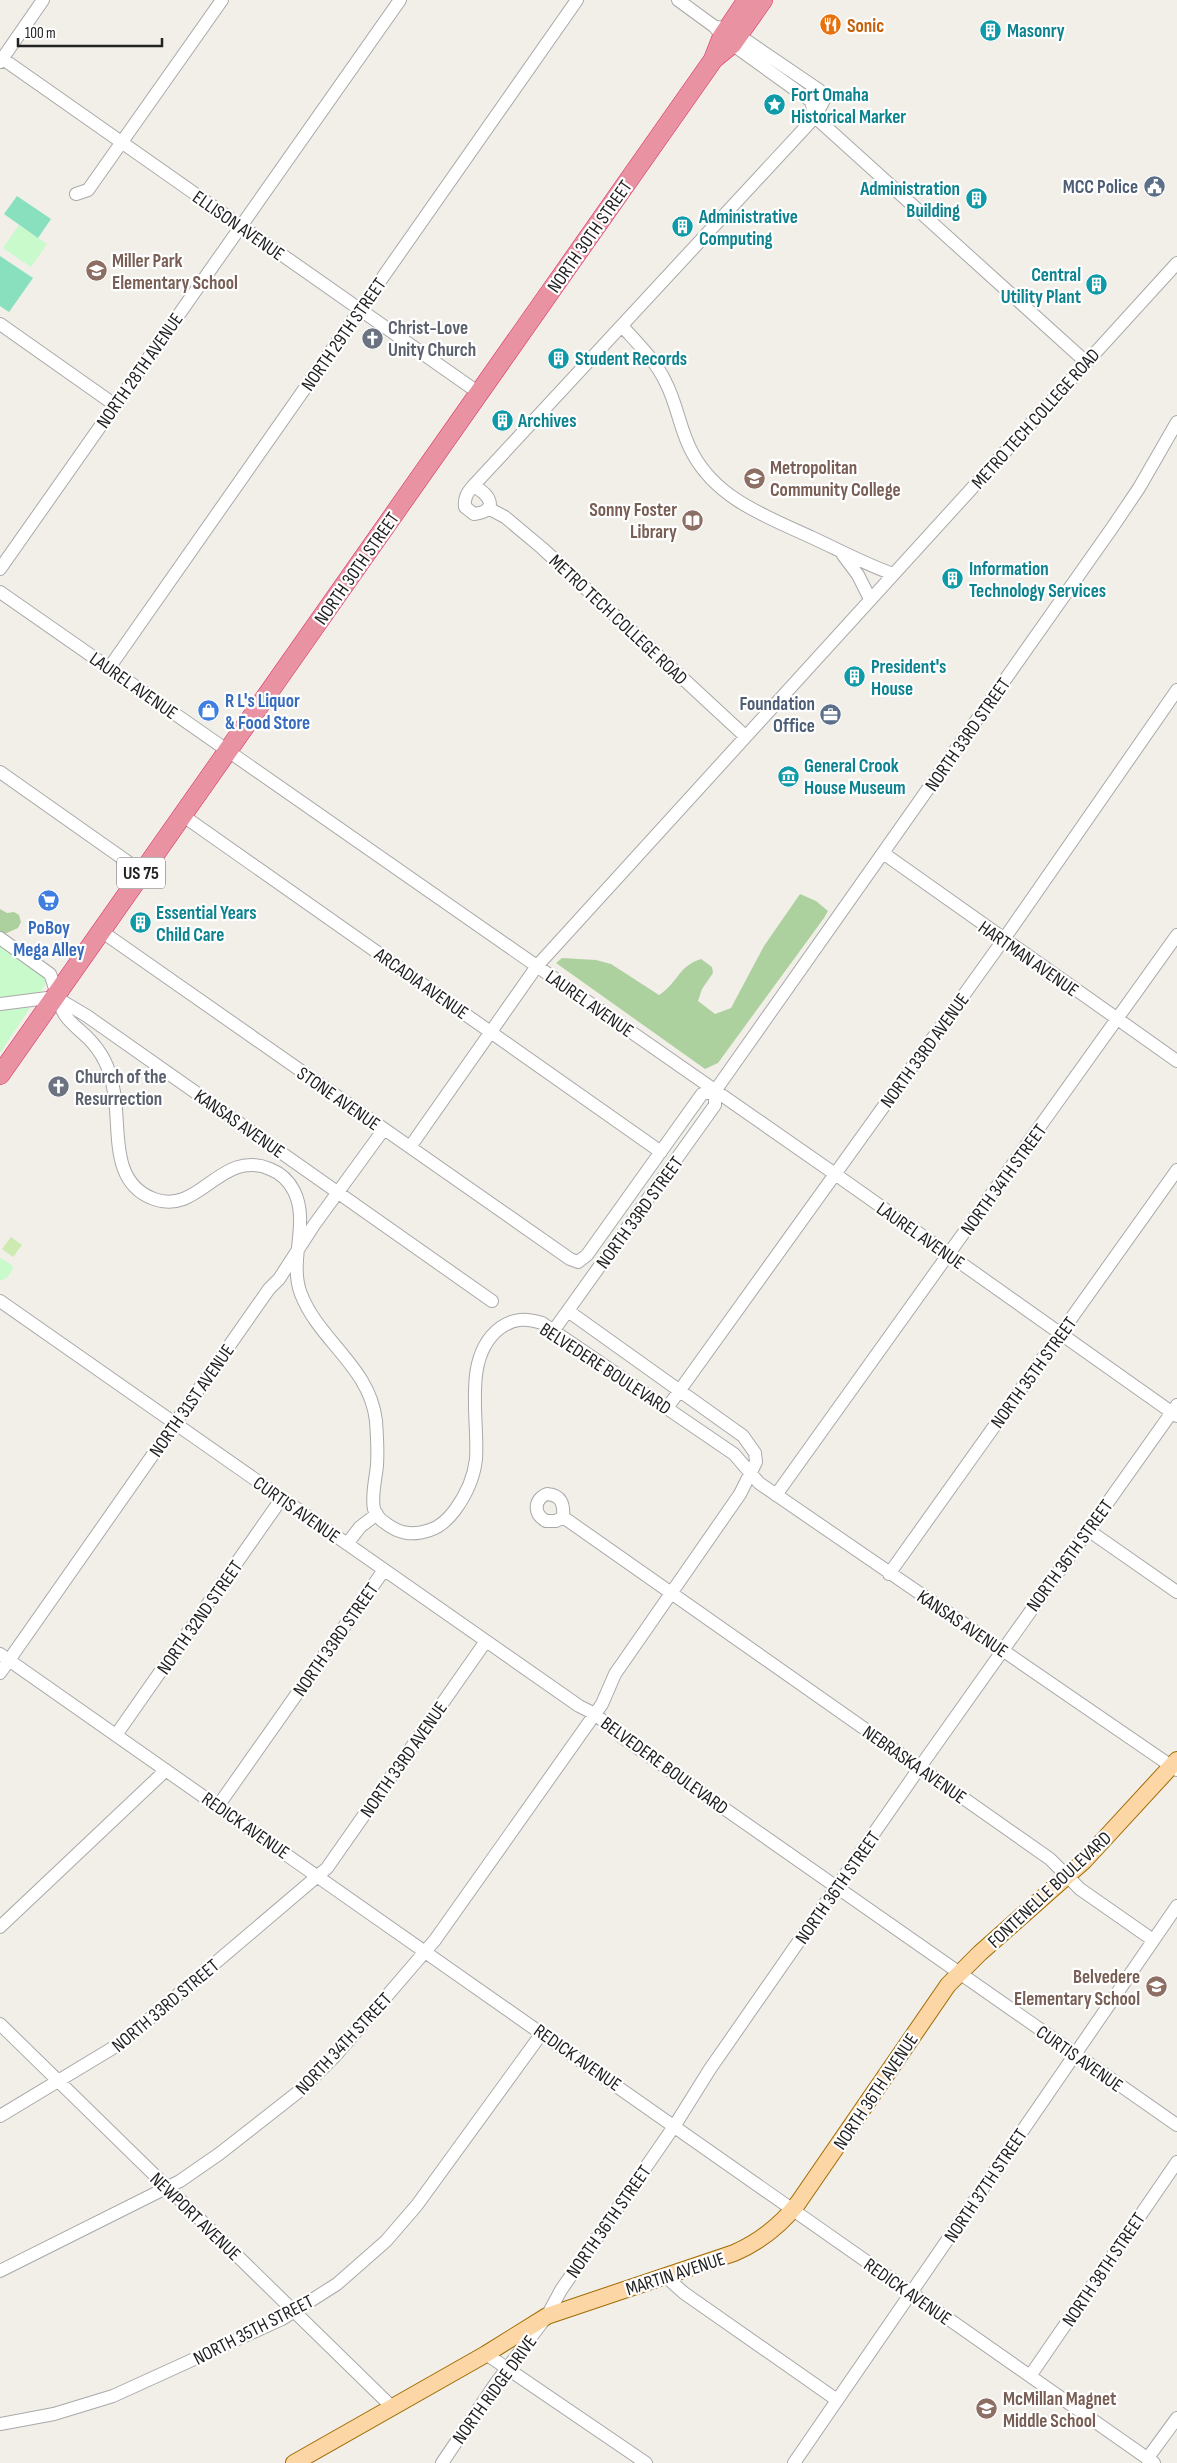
<svg xmlns="http://www.w3.org/2000/svg" width="1177" height="2463" viewBox="0 0 1177 2463" font-family="'Sofia Sans Condensed',sans-serif">
  <rect width="100%" height="100%" fill="#f2efe9"/>
  <!-- grass -->
  <path fill="#cdebb0" d="M11,1237L22,1245L13,1257L2,1249Z"/>
  <!-- forest -->
  <path fill="#add19e" d="M800,894L816,901L828,911L824,918L718,1063L705,1069L556,963L562,958L596,960L611,964L659,995C678,983 678,966 701,959L712,967L713,973L702,989L698,1001L715,1014L731,1008L764,946Z
    M0,909L7,913L14,912L19,915L21,922L18,928L0,936Z"/>
  <!-- park -->
  <path fill="#c8facc" d="M19,225L47,244L31,267L3,248Z
    M0,945L44,976L47,982L0,1053Z
    M0,1258L12,1265L13,1268C10,1273 8,1280 0,1280Z"/>
  <!-- pitch -->
  <path fill="#88e0be" d="M17,196L51,219L38,238L4,214Z
    M0,256L33,278L9,312L0,306Z"/>
  <g fill="none" stroke-linecap="round" stroke-linejoin="round">
    <defs>
      <path id="minor" d="M678,0L715,27L722,37L811,101L815,117L1086,362
        M0,57L479,393
        M0,62L43,0
        M76,194L88,190L222,0
        M0,324L115,405
        M622,326C638,344 656,361 666,383C678,406 680,432 693,454C718,500 768,517 813,538C839,550 865,564 893,574
        M473,486C490,494 500,511 474,514L465,507C464,498 467,493 473,486L815,117L824,100L819,90L728,28L715,27
        M488,508L505,517L542,548L745,736
        M843,555L858,575L870,599
        M0,569L400,0
        M0,592L835,1174L1177,1416
        M109,668L577,0
        M0,772L142,872
        M182,815L661,1152
        M883,853L1177,1061
        M101,931L570,1259L578,1262L587,1255L702,1094L715,1091L1112,528L1139,488L1177,422
        M0,938L50,974C56,987 56,1001 65,1015C71,1024 80,1030 88,1038C101,1051 110,1069 113,1087C122,1124 107,1182 154,1199C200,1216 220,1148 270,1169C280,1173 289,1181 294,1191C310,1223 288,1261 301,1294C319,1341 370,1367 376,1421C377,1435 378,1451 377,1465C376,1478 371,1496 374,1509C376,1514 379,1519 384,1522C399,1534 412,1536 430,1530C440,1527 449,1518 455,1510C466,1495 474,1477 476,1459C479,1418 462,1357 500,1328C514,1318 526,1318 542,1323L734,1454L759,1483L1177,1770
        M55,997L87,1016L492,1301
        M0,1004L55,997
        M410,1147L537,966L1177,263
        M0,1301L579,1706L595,1714L622,1737L1177,2125
        M554,1330L715,1105V1091
        M667,1408L1004,939L1177,690
        M547,1494C562,1495 564,1505 563,1517L556,1521H546C533,1514 534,1499 547,1494Z
        M776,1495L1177,935
        M563,1517L1050,1859L1080,1889L1153,1940
        M1088,1530L1177,1592
        M347,1544L360,1527L377,1514
        M889,1574L1177,1170
        M0,1654L1154,2463
        M0,1673L269,1289L279,1279L314,1225L384,1129
        M116,1735L282,1498
        M218,1806L384,1570
        M0,1927L166,1770
        M0,2024L392,2407
        M0,2116L121,2043L327,1868L486,1641
        M0,2271L180,2181L219,2154L302,2089L336,2055L435,1940L602,1704L615,1674L740,1494L756,1462L755,1453L743,1436L568,1311
        M665,2276L684,2293L837,2400
        M486,2354L646,2463
        M1030,2376L1177,2162
        M0,2424L54,2414L113,2396L282,2319L337,2284L386,2241L417,2205L542,2033
        M1147,2459L1177,2418
        M442,2463L496,2383L547,2316L561,2290L675,2125L710,2069L920,1767L1177,1405
        M794,2463L1177,1906"/>
      <path id="major" d="M294,2463L486,2354L547,2316L734,2253C759,2242 781,2225 798,2203L948,1985L980,1953L1084,1861L1177,1760"/>
      <path id="highway" d="M715,58L732,44L763,0
        M0,1075L713,60L722,37L747,0"/>
    </defs>
    <!-- minor casing -->
    <use href="#minor" stroke="#a9a9a9" stroke-width="14"/>
    <!-- major casing -->
    <use href="#major" stroke="#a06b00" stroke-width="18"/>
    <!-- highway casing -->
    <use href="#highway" stroke="#dc2a67" stroke-width="20"/>
    <!-- minor -->
    <use href="#minor" stroke="#fff" stroke-width="12"/>
    <!-- major -->
    <use href="#major" stroke="#fcd6a4" stroke-width="16"/>
    <!-- highway -->
    <use href="#highway" stroke="#e892a2" stroke-width="19"/>
  </g>
  <!-- icons -->
  <defs>
    <symbol id="restaurant-disc" viewBox="-11 -11 22 22"><circle r="9.5" fill="#e8710a" stroke="#fff"/><path d="M-5-6h1v4h1v-4h1v4h1v-4h1v5L-1.5 .5V6h-2V.5L-5-1ZM5-6V6H3V1.5H1.5Q1.5-4 5-6Z" fill="#fff"/></symbol>
    <symbol id="building-disc" viewBox="-11 -11 22 22"><circle r="9.5" fill="#0f9aa8" stroke="#fff"/><path d="M-4-6H4V6H1V3H-1V6H-4ZM-2.5-4.3h1.7v1.8h-1.7ZM.8-4.3h1.7v1.8H.8ZM-2.5-1h1.7V.8h-1.7ZM.8-1h1.7V.8H.8Z" fill="#fff"/></symbol>
    <symbol id="sight-disc" viewBox="-11 -11 22 22"><circle r="9.5" fill="#0f9aa8" stroke="#fff"/><path d="M0-6L1.8-2.2L6-1.7L2.9 1.2L3.7 5.4L0 3.3L-3.7 5.4L-2.9 1.2L-6-1.7L-1.8-2.2Z" fill="#fff"/></symbol>
    <symbol id="civic-disc" viewBox="-11 -11 22 22"><circle r="9.5" fill="#5c6f8a" stroke="#fff"/><path d="M-.6-6.5H3V-4.5H.6V-3L4-1V1h2V6H-6V1h2V-1L-.6-3ZM-1.2 2.5V6h2.4V2.5Z" fill="#fff"/></symbol>
    <symbol id="school-disc" viewBox="-11 -11 22 22"><circle r="9.5" fill="#8d6e63" stroke="#fff"/><path d="M0-5L7-2L0 1L-7-2ZM-4 1L0 2.5L4 1V4Q0 6-4 4Z" fill="#fff"/></symbol>
    <symbol id="church-disc" viewBox="-11 -11 22 22"><circle r="9.5" fill="#6b7280" stroke="#fff"/><path d="M-1.2-6h2.4v3.5h3.3v2.4h-3.3V6h-2.4V-.1h-3.3v-2.4h3.3Z" fill="#fff"/></symbol>
    <symbol id="university-disc" viewBox="-11 -11 22 22"><circle r="9.5" fill="#8d6e63" stroke="#fff"/><path d="M0-5L7-2L0 1L-7-2ZM-4 1L0 2.5L4 1V4Q0 6-4 4Z" fill="#fff"/></symbol>
    <symbol id="library-disc" viewBox="-11 -11 22 22"><circle r="9.5" fill="#8d6e63" stroke="#fff"/><path d="M-6-4Q-3-5.5-.7-3.5V5Q-3 3-6 4ZM6-4Q3-5.5 .7-3.5V5Q3 3 6 4Z" fill="#fff"/></symbol>
    <symbol id="shop-disc" viewBox="-11 -11 22 22"><circle r="9.5" fill="#3f7fe0" stroke="#fff"/><path d="M-5-2.5h2.3a2.7 3.5 0 0 1 5.4 0H5L5.5 6h-11ZM-1.5-2.5h3a1.5 2.3 0 0 0-3 0Z" fill="#fff"/></symbol>
    <symbol id="office-disc" viewBox="-11 -11 22 22"><circle r="9.5" fill="#5c6f8a" stroke="#fff"/><path d="M-6-3h4V-5.5h4V-3h4V5H-6ZM-1-4.5V-3h2v-1.5ZM-6 0V1H6V0Z" fill="#fff"/></symbol>
    <symbol id="museum-disc" viewBox="-11 -11 22 22"><circle r="9.5" fill="#0f9aa8" stroke="#fff"/><path d="M0-6L6-3V-2H-6V-3ZM-5-1h2V3h-2ZM-1-1h2V3h-2ZM3-1h2V3H3ZM-6 4H6V6H-6Z" fill="#fff"/></symbol>
    <symbol id="supermarket-disc" viewBox="-11 -11 22 22"><circle r="9.5" fill="#3f7fe0" stroke="#fff"/><path d="M-6-5.5h2.5l.6 2H6L4.5 2H-2.5L-4.4-4H-6ZM-1.5 3.2a1.3 1.3 0 1 0 .1 0ZM3 3.2a1.3 1.3 0 1 0 .1 0Z" fill="#fff"/></symbol>
  </defs>
  <g fill-rule="evenodd">
    <use href="#restaurant-disc" x="818" y="12" width="25" height="25"/>
    <use href="#building-disc" x="978" y="18" width="25" height="25"/>
    <use href="#sight-disc" x="762" y="92" width="25" height="25"/>
    <use href="#civic-disc" x="1142" y="174" width="25" height="25"/>
    <use href="#building-disc" x="964" y="186" width="25" height="25"/>
    <use href="#building-disc" x="670" y="214" width="25" height="25"/>
    <use href="#school-disc" x="84" y="258" width="25" height="25"/>
    <use href="#building-disc" x="1084" y="272" width="25" height="25"/>
    <use href="#church-disc" x="360" y="326" width="25" height="25"/>
    <use href="#building-disc" x="546" y="346" width="25" height="25"/>
    <use href="#building-disc" x="490" y="408" width="25" height="25"/>
    <use href="#university-disc" x="742" y="466" width="25" height="25"/>
    <use href="#library-disc" x="680" y="508" width="25" height="25"/>
    <use href="#building-disc" x="940" y="566" width="25" height="25"/>
    <use href="#building-disc" x="842" y="664" width="25" height="25"/>
    <use href="#shop-disc" x="196" y="698" width="25" height="25"/>
    <use href="#office-disc" x="818" y="702" width="25" height="25"/>
    <use href="#museum-disc" x="776" y="764" width="25" height="25"/>
    <use href="#supermarket-disc" x="36" y="888" width="25" height="25"/>
    <use href="#building-disc" x="128" y="910" width="25" height="25"/>
    <use href="#church-disc" x="46" y="1074" width="25" height="25"/>
    <use href="#school-disc" x="1144" y="1974" width="25" height="25"/>
    <use href="#school-disc" x="974" y="2396" width="25" height="25"/>
  </g>
  <g text-anchor="middle" stroke-width="4.5" stroke-linejoin="round" paint-order="stroke">
    <!-- shield labels -->
    <rect fill="#fff" stroke="#646464" stroke-width="1" x="117" y="857.5" width="48" height="31" rx="4"/>
    <g font-size="18" font-weight="bold" fill="#222">
      <text x="141" y="879">US 75</text>
    </g>
    <!-- food labels -->
    <g font-size="19" font-weight="bold" fill="#c56008" stroke="#fff" text-anchor="start">
      <text x="847" y="32">Sonic</text>
    </g>
    <!-- culture labels -->
    <g font-size="19" font-weight="bold" fill="#0d838f" stroke="#fff" text-anchor="start">
      <text x="1007" y="37">Masonry</text>
      <text x="791" y="101">Fort Omaha<tspan x="791" dy="22">Historical Marker</tspan></text>
      <text x="960" y="195" text-anchor="end">Administration<tspan x="960" dy="22">Building</tspan></text>
      <text x="699" y="223">Administrative<tspan x="699" dy="22">Computing</tspan></text>
      <text x="1081" y="281" text-anchor="end">Central<tspan x="1081" dy="22">Utility Plant</tspan></text>
      <text x="575" y="365">Student Records</text>
      <text x="518" y="427">Archives</text>
      <text x="969" y="575">Information<tspan x="969" dy="22">Technology Services</tspan></text>
      <text x="871" y="673">President's<tspan x="871" dy="22">House</tspan></text>
      <text x="804" y="772">General Crook<tspan x="804" dy="22">House Museum</tspan></text>
      <text x="156" y="919">Essential Years<tspan x="156" dy="22">Child Care</tspan></text>
    </g>
    <!-- service labels -->
    <g font-size="19" font-weight="bold" fill="#4e5e75" stroke="#fff" text-anchor="end">
      <text x="1138" y="193">MCC Police</text>
      <text x="815" y="710">Foundation<tspan x="815" dy="22">Office</tspan></text>
    </g>
    <!-- street labels -->
    <g font-size="19" fill="#222" stroke="#fff">
      <text transform="translate(239 225) rotate(35)" y="7">ELLISON AVENUE</text>
      <text transform="translate(589 236) rotate(-55)" y="7">NORTH 30TH STREET</text>
      <text transform="translate(343 334) rotate(-55)" y="7">NORTH 29TH STREET</text>
      <text transform="translate(139 370) rotate(-55)" y="7">NORTH 28TH AVENUE</text>
      <text transform="translate(1035 418) rotate(-48)" y="7">METRO TECH COLLEGE ROAD</text>
      <text transform="translate(356 568) rotate(-55)" y="7">NORTH 30TH STREET</text>
      <text transform="translate(619 619) rotate(43)" y="7">METRO TECH COLLEGE ROAD</text>
      <text transform="translate(134 685) rotate(35)" y="7">LAUREL AVENUE</text>
      <text transform="translate(967 734) rotate(-55)" y="7">NORTH 33RD STREET</text>
      <text transform="translate(1029 958) rotate(35)" y="7">HARTMAN AVENUE</text>
      <text transform="translate(422 983) rotate(35)" y="7">ARCADIA AVENUE</text>
      <text transform="translate(590 1003) rotate(35)" y="7">LAUREL AVENUE</text>
      <text transform="translate(924 1050) rotate(-54)" y="7">NORTH 33RD AVENUE</text>
      <text transform="translate(339 1098) rotate(35)" y="7">STONE AVENUE</text>
      <text transform="translate(240 1123) rotate(35)" y="7">KANSAS AVENUE</text>
      <text transform="translate(1003 1179) rotate(-54)" y="7">NORTH 34TH STREET</text>
      <text transform="translate(639 1212) rotate(-54)" y="7">NORTH 33RD STREET</text>
      <text transform="translate(921 1235) rotate(35)" y="7">LAUREL AVENUE</text>
      <text transform="translate(606 1368) rotate(33)" y="7">BELVEDERE BOULEVARD</text>
      <text transform="translate(1033 1372) rotate(-54)" y="7">NORTH 35TH STREET</text>
      <text transform="translate(191 1400) rotate(-55)" y="7">NORTH 31ST AVENUE</text>
      <text transform="translate(297 1509) rotate(35)" y="7">CURTIS AVENUE</text>
      <text transform="translate(1069 1555) rotate(-54)" y="7">NORTH 36TH STREET</text>
      <text transform="translate(199 1617) rotate(-55)" y="7">NORTH 32ND STREET</text>
      <text transform="translate(963 1623) rotate(34)" y="7">KANSAS AVENUE</text>
      <text transform="translate(335 1639) rotate(-55)" y="7">NORTH 33RD STREET</text>
      <text transform="translate(403 1759) rotate(-55)" y="7">NORTH 33RD AVENUE</text>
      <text transform="translate(915 1764) rotate(35)" y="7">NEBRASKA AVENUE</text>
      <text transform="translate(665 1765) rotate(36)" y="7">BELVEDERE BOULEVARD</text>
      <text transform="translate(246 1825) rotate(35)" y="7">REDICK AVENUE</text>
      <text transform="translate(837 1887) rotate(-55)" y="7">NORTH 36TH STREET</text>
      <text transform="translate(1049 1889) rotate(-43)" y="7">FONTENELLE BOULEVARD</text>
      <text transform="translate(165 2005) rotate(-40)" y="7">NORTH 33RD STREET</text>
      <text transform="translate(343 2043) rotate(-47)" y="7">NORTH 34TH STREET</text>
      <text transform="translate(578 2057) rotate(35)" y="7">REDICK AVENUE</text>
      <text transform="translate(1080 2058) rotate(35)" y="7">CURTIS AVENUE</text>
      <text transform="translate(875 2091) rotate(-56)" y="7">NORTH 36TH AVENUE</text>
      <text transform="translate(985 2185) rotate(-56)" y="7">NORTH 37TH STREET</text>
      <text transform="translate(196 2216) rotate(44)" y="7">NEWPORT AVENUE</text>
      <text transform="translate(608 2221) rotate(-55)" y="7">NORTH 36TH STREET</text>
      <text transform="translate(1103 2269) rotate(-56)" y="7">NORTH 38TH STREET</text>
      <text transform="translate(675 2273) rotate(-18)" y="7">MARTIN AVENUE</text>
      <text transform="translate(908 2291) rotate(35)" y="7">REDICK AVENUE</text>
      <text transform="translate(253 2329) rotate(-27)" y="7">NORTH 35TH STREET</text>
      <text transform="translate(494 2389) rotate(-54)" y="7">NORTH RIDGE DRIVE</text>
    </g>
    <!-- education labels -->
    <g font-size="19" font-weight="bold" fill="#785e54" stroke="#fff" text-anchor="start">
      <text x="112" y="267">Miller Park<tspan x="112" dy="22">Elementary School</tspan></text>
      <text x="770" y="474">Metropolitan<tspan x="770" dy="22">Community College</tspan></text>
      <text x="677" y="516" text-anchor="end">Sonny Foster<tspan x="677" dy="22">Library</tspan></text>
      <text x="1140" y="1983" text-anchor="end">Belvedere<tspan x="1140" dy="22">Elementary School</tspan></text>
      <text x="1003" y="2405">McMillan Magnet<tspan x="1003" dy="22">Middle School</tspan></text>
    </g>
    <!-- worship labels -->
    <g font-size="19" font-weight="bold" fill="#5b616d" stroke="#fff" text-anchor="start">
      <text x="388" y="334">Christ-Love<tspan x="388" dy="22">Unity Church</tspan></text>
      <text x="75" y="1083">Church of the<tspan x="75" dy="22">Resurrection</tspan></text>
    </g>
    <!-- shop labels -->
    <g font-size="19" font-weight="bold" fill="#366cbe" stroke="#fff" text-anchor="start">
      <text x="225" y="707">R L's Liquor<tspan x="225" dy="22">&amp; Food Store</tspan></text>
      <text x="49" y="934" text-anchor="middle">PoBoy<tspan x="49" dy="22">Mega Alley</tspan></text>
    </g>
  </g>
  <!-- scale -->
  <path d="M18 38v8h144v-8" fill="none" stroke="#222222" stroke-width="2.5"/>
  <text x="25" y="38" font-size="15" fill="#222222" stroke="#ffffff" stroke-width="4" paint-order="stroke">100 m</text>
</svg>
